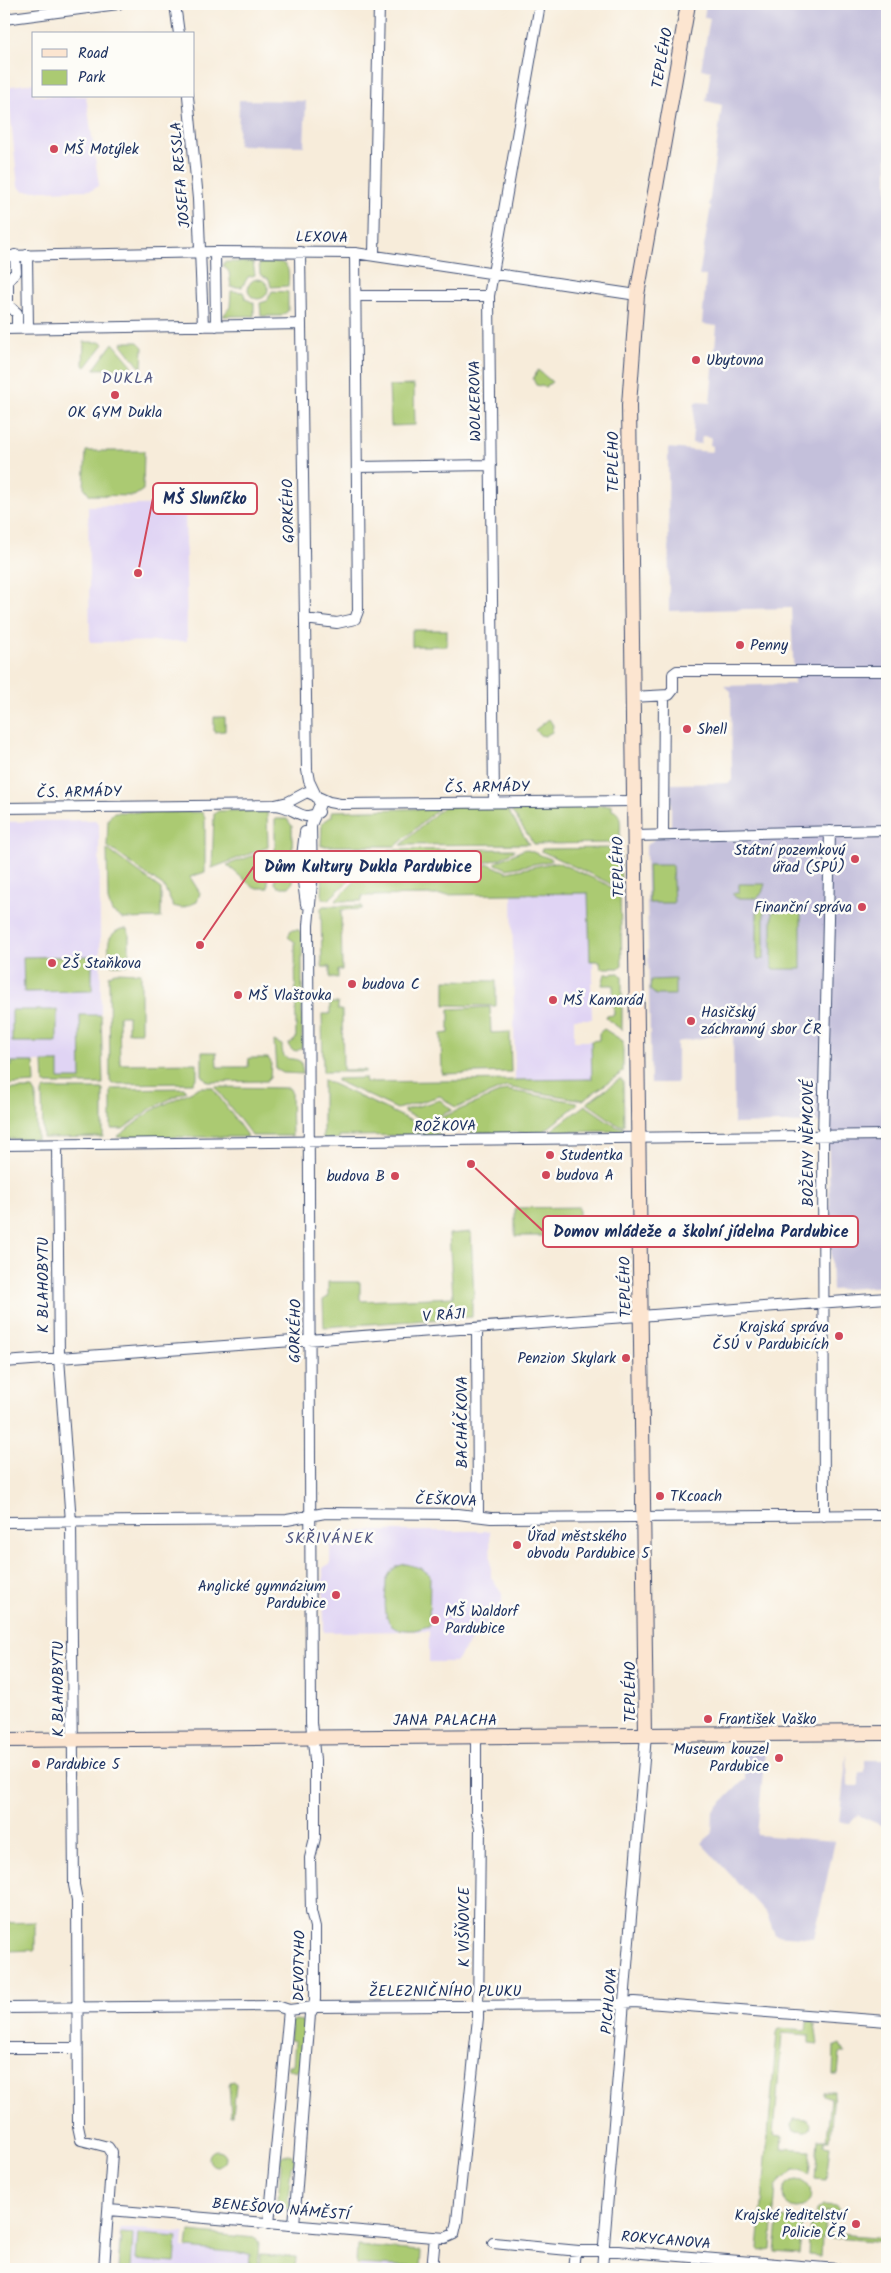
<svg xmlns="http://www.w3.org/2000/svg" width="891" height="2273" viewBox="0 0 891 2273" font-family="Kalam,sans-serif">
  <rect width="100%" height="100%" fill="#fdfcf7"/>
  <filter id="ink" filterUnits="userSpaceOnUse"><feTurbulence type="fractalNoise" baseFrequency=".02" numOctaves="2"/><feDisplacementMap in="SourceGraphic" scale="10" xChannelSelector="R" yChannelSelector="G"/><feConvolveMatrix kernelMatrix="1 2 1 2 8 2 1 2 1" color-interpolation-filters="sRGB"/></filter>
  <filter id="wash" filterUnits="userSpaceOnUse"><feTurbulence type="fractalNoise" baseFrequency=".0096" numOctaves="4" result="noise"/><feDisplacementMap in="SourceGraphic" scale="20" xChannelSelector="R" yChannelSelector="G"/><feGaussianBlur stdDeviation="1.12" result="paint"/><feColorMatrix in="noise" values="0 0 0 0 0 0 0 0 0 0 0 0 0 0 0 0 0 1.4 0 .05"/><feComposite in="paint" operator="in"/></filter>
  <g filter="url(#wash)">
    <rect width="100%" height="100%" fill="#f7ecda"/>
    <!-- built -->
    <path fill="#e0d4f4" d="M34,83V96H86L99,185L92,190L23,191L18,186L8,91L12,86Z
      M185,504L187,641L90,642L88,506Z
      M95,820L99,824L101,1015H80L81,1079H59L58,1062H11V1067H4V822Z
      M589,893L590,961H593V982H591L592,1019H574V1041H591L592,1079L515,1080L512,894Z
      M353,1531H490L491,1577L502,1594V1614H492L455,1662H429V1631L324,1632L323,1567L330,1565V1539L350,1536Z
      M122,2228L184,2233L183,2248L251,2254L249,2269H117L120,2230Z
      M359,2265L382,2266V2265L420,2267V2269H358Z"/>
    <!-- industrial -->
    <path fill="#c4c0db" d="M706,4H887V1286L832,1290L828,1122L734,1124L733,1033L677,1042V1083H651L646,846L671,825V784L729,783L732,780L731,692L724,686L794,684L791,608L669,611L668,448L712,452L713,446L710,445L711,437L702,436L701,444L692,443L695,402L710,403L717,326L702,324L706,276H699L711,206L709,205L722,105L706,101L711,71L701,69L710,18L704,17Z
      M239,100L306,101L304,146L238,145Z
      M745,1751H765L757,1835L835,1841L814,1938L775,1935L767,1914L701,1843L712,1834L713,1811L745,1779Z
      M847,1754L848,1786H859V1773H865V1760H887V1828L858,1815L850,1823L839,1822Z"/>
    <!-- green -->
    <path fill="#abca72" stroke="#637c68" d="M224,262H253L255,275L248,277L242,287H231L229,272L223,265Z
      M261,262C283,262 291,259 288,286L271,287L269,279L260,274L259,264Z
      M248 289a10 10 0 1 1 20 0a10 10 0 1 1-20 0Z
      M231,291L243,292L246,299L254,303V316H223L230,307Z
      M272,291L288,292V311L281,316H261L260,303L267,301Z
      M84,342H102L104,344L86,367L83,365Z
      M123,342H138L143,347L142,367L139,366L122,344Z
      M113,343L132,365L131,368L94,369Z
      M538,370L552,382L545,387L536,385L533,379Z
      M414,385L415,425L391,426L389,386Z
      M86,451H144L143,490L134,496L90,495L84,487Z
      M412,630H447V646H412Z
      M214,717H225V731L214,732Z
      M549,719L553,725L552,732L545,736L540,735L535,730Z
      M612,805V810C623,813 620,827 620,837L613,843L534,844L508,806Z
      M505,806L529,844L401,845L443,807Z
      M439,808L396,846H321L322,823L332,816V811Z
      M267,810L268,847L212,868L214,814L218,811Z
      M114,812H199L203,813L205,818V872L190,877L200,893L197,902L182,908L173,906L164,887L107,846L108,819Z
      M275,819H287L292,826L293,882L289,887H278L275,883Z
      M613,848L620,854L621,887L618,889L607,882L541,851L542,849Z
      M107,849L161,889V918L123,919L112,912L108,901Z
      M514,849V851L501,858L440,876H415L366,872L389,850Z
      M525,849L551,859V861L507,869L496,864V862Z
      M268,850V888H254L227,865Z
      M323,851H378L379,853L328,900L322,898Z
      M557,862L606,884L620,894L622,965L619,968H601L600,961H590L588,893L362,896V901H335L361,875L441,879L489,864L507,872Z
      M648,865H672L674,903H649Z
      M739,884H765L762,893L757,898H736L732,893H739Z
      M323,906H362V909L341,910L342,970H338V978H330V967H322L321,908Z
      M757,908H764V959H757Z
      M772,911H801V969H772Z
      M121,929H127L129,933V962L127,965H112L110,963C109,947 104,936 121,929Z
      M291,930H299L302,935V1044L301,1048L297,1051L292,1050L288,1045L296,1039L295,942L288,937Z
      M92,956V991L24,992L23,957Z
      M115,972L141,973V1032H128V1016H119L120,1064L197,1063V1077L193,1083L112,1084L110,1081L109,976Z
      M619,973L622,976V1030L607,1019L606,1016L614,1015L613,985H602L605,974Z
      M675,979V995H656L650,990L651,980Z
      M445,980L496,981V1006L445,1005Z
      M330,1003H338V1010H342L343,1070H365V1072H323L322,1014H330Z
      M490,1007L491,1033L510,1032L511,1072L442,1074L441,1034L449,1033V1009Z
      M12,1010H57V1042H12Z
      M80,1015H101L103,1084H44L43,1062H59V1079H81Z
      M604,1029L623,1041V1072L583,1100L506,1087L456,1108L440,1096L397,1109L337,1081V1079L365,1078L366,1082L592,1079L591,1041L599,1040V1033Z
      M274,1041L282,1045C282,1065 291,1055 301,1062L303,1074L283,1073L276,1069Z
      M202,1052H216L217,1067H248L249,1058H268L271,1062L270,1078L267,1081L208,1082L202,1075Z
      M11,1062H34L35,1083L4,1085V1067L11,1066Z
      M620,1079L623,1081L624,1125H618L587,1103Z
      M323,1080H324L442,1135L339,1136V1139H323Z
      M200,1087H212L248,1137H117L151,1111Z
      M215,1087L289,1088L291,1091L292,1136H252Z
      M184,1088L186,1091L150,1109L123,1129H111V1089Z
      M33,1089L36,1094L37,1139H4V1089Z
      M45,1089H103V1137L43,1138L42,1093Z
      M506,1090L577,1102L578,1104L543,1132L471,1133L468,1130H443L438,1127L440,1118Z
      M440,1100L452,1110L426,1122L404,1112V1110Z
      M585,1105L617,1127H623V1131L549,1132Z
      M579,1207V1236H515V1208Z
      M471,1232L474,1299H472V1317L324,1327L323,1300L328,1297V1282H360V1299L362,1301L453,1297L449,1234Z
      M406,1564L421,1568L430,1575L429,1626C424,1627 420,1629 414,1630C378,1632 386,1607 386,1581C390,1570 395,1566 406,1564Z
      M35,1922V1950L7,1951V1963L4,1961V1923Z
      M295,2020L302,2021L304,2024L300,2068L296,2072L288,2069V2065H293L295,2041L290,2040L292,2022Z
      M812,2021L815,2025L818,2044L809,2043V2035L782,2033L774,2135L782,2136L781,2148L811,2150L809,2175L801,2169H793C791,2175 781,2178 776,2187L771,2249L760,2251L758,2249L777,2033L779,2028L806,2030L807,2022Z
      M841,2044L845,2053H840L838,2075H833L834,2047Z
      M234,2081L236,2084L233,2115L231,2116L229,2085L230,2082Z
      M827,2091H834L830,2140H824V2145L830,2146L826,2180L815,2179L818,2139H827L831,2098L823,2095V2092Z
      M794,2119L808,2120L811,2123L810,2129L806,2132L794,2131L792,2125Z
      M209 2158a8 8 0 1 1 16 0a8 8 0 1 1-16 0Z
      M283,2155H291L295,2159V2163L291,2166L288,2200L292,2204V2208L273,2206L274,2202L278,2200L281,2165L278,2158L280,2159Z
      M783 2194a14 14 0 1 1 28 0a14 14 0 1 1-28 0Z
      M824,2205L838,2206V2211H826L825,2233L887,2238V2242L822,2237L821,2256L808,2255L810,2222L815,2220L817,2210Z
      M781,2218L803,2221L799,2254L775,2252L778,2221Z
      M189,2232L256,2238L259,2243L257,2269H249L250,2254L187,2248Z
      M121,2233L133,2234L131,2269H118Z
      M138,2234L177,2237L175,2263L136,2260Z
      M357,2246L420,2251L421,2253L420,2267L356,2264Z
      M260,2255L296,2257L295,2269H259Z"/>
  </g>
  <g filter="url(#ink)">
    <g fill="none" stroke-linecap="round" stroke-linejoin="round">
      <defs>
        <path id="minor" d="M175,4L179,34
          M4,19L118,4
          M188,96L198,199L203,326
          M215,252L216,326
          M374,254L379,4
          M15,255L16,272L8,281V305L17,313V328
          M27,255L28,328
          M4,256L215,252L355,253L637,295
          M356,296H489
          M4,329L301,324
          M357,467L491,465
          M305,619L337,623L355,619L358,611L355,253
          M632,697L669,695L673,690V674L677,671H887
          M494,802L489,296L540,4
          M275,805L288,802L307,792L329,802L340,804L633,801
          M4,808L275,805C295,806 302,824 319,812
          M305,832L302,856L303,882L306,904
          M663,835L664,696
          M634,836L887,830
          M4,1145L887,1135
          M57,1145L59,1358L71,1522L74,1885L77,1900L78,2126L81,2140L108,2147L112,2153L104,2269
          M477,1328L478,1516
          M4,1362L887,1298
          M824,1516L823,1136L830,831
          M4,1522L287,1520L325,1513L458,1514L491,1518L887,1515
          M4,2008L277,2006L289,2010L314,2007L604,2005L634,2002L887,2021
          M4,2048H77
          M109,2210L445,2238L454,2234L457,2221L478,2018L480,1828L476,1814V1736
          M269,2224L289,2010
          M294,2225L310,2014L314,2007L315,1999V1927L311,1911L310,1858L315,1838V1760L311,1722L308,925L312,883L311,825L320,804L309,781L307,770L300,252
          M493,2243L579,2251H618L837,2269
          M432,2269L435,2237
          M573,2269L575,2251
          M602,2269L646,1735"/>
        <path id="secondary" d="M646,1735L629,405L637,295L688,4
          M4,1740L887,1733"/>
      </defs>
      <!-- minor casing -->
      <use href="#minor" stroke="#3c4b71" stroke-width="12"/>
      <!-- secondary casing -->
      <use href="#secondary" stroke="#3c4b71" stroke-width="16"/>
      <!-- minor -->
      <use href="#minor" stroke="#fff" stroke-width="10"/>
      <!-- secondary -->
      <use href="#secondary" stroke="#fce5d0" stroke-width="14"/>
    </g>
  </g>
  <!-- markers -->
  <g fill="#d1495b" stroke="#fdfcf7" stroke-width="2">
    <circle cx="54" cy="149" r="5"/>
    <circle cx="696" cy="360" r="5"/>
    <circle cx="115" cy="395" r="5"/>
    <circle cx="740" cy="645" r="5"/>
    <circle cx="687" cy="729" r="5"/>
    <circle cx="855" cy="859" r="5"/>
    <circle cx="862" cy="907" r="5"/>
    <circle cx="52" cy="963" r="5"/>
    <circle cx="352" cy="984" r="5"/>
    <circle cx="238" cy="995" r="5"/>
    <circle cx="553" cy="1000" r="5"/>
    <circle cx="691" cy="1021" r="5"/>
    <circle cx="550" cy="1155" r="5"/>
    <circle cx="546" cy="1175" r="5"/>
    <circle cx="395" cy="1176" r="5"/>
    <circle cx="839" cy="1336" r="5"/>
    <circle cx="626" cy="1358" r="5"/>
    <circle cx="660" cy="1496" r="5"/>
    <circle cx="517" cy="1545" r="5"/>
    <circle cx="336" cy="1595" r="5"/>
    <circle cx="435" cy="1620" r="5"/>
    <circle cx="708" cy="1719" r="5"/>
    <circle cx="779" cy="1758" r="5"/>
    <circle cx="36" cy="1764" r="5"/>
    <circle cx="856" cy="2224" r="5"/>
  </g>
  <g text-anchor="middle" stroke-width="5" stroke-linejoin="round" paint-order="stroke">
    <!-- street labels -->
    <g font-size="15" fill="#1b2f5e" stroke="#fdfcf7">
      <text transform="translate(662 58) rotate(-80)" y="5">TEPLÉHO</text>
      <text transform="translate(180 175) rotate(-95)" y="5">JOSEFA RESSLA</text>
      <text transform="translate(322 237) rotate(1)" y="5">LEXOVA</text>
      <text transform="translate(475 401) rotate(-91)" y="5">WOLKEROVA</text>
      <text transform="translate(613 462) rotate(-90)" y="5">TEPLÉHO</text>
      <text transform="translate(288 511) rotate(-91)" y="5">GORKÉHO</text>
      <text transform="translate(487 787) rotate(-1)" y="5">ČS. ARMÁDY</text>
      <text transform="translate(79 792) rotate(-1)" y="5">ČS. ARMÁDY</text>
      <text transform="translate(618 867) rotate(-91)" y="5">TEPLÉHO</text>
      <text transform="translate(445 1126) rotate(-1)" y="5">ROŽKOVA</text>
      <text transform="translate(808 1143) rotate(-90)" y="5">BOŽENY NĚMCOVÉ</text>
      <text transform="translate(43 1285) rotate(-90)" y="5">K BLAHOBYTU</text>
      <text transform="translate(625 1287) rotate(-91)" y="5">TEPLÉHO</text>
      <text transform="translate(444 1315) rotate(-4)" y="5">V RÁJI</text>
      <text transform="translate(295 1331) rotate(-89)" y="5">GORKÉHO</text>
      <text transform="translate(462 1422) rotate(-90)" y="5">BACHÁČKOVA</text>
      <text transform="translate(446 1500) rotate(2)" y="5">ČEŠKOVA</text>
      <text transform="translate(58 1689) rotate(-90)" y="5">K BLAHOBYTU</text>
      <text transform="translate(630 1692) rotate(-90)" y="5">TEPLÉHO</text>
      <text x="445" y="1725">JANA PALACHA</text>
      <text transform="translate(464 1927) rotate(-90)" y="5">K VIŠŇOVCE</text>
      <text transform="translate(299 1966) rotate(-89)" y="5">DEVOTYHO</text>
      <text x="445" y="1996">ŽELEZNIČNÍHO PLUKU</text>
      <text transform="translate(609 2001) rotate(-85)" y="5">PICHLOVA</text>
      <text transform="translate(281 2209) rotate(5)" y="5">BENEŠOVO NÁMĚSTÍ</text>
      <text transform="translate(666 2240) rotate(5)" y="5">ROKYCANOVA</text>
    </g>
    <!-- poi labels -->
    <g font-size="15" fill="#1b2f5e" stroke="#fdfcf7" text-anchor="start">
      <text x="64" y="154">MŠ Motýlek</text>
      <text x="706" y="365">Ubytovna</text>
      <text x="115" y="417" text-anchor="middle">OK GYM Dukla</text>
      <text x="750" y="650">Penny</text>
      <text x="697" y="734">Shell</text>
      <text x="845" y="855" text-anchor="end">Státní pozemkový<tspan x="845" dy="17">úřad (SPÚ)</tspan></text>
      <text x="852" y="912" text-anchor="end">Finanční správa</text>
      <text x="62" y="968">ZŠ Staňkova</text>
      <text x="362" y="989">budova C</text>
      <text x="248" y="1000">MŠ Vlaštovka</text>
      <text x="563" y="1005">MŠ Kamarád</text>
      <text x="701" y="1017">Hasičský<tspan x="701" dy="17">záchranný sbor ČR</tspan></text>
      <text x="560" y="1160">Studentka</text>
      <text x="556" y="1180">budova A</text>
      <text x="385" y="1181" text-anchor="end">budova B</text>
      <text x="829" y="1332" text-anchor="end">Krajská správa<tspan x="829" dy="17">ČSÚ v Pardubicích</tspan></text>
      <text x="616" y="1363" text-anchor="end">Penzion Skylark</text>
      <text x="670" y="1501">TKcoach</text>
      <text x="527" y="1541">Úřad městského<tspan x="527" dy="17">obvodu Pardubice 5</tspan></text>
      <text x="326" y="1591" text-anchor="end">Anglické gymnázium<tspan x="326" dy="17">Pardubice</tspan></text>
      <text x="445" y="1616">MŠ Waldorf<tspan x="445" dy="17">Pardubice</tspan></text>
      <text x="718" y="1724">František Vaško</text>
      <text x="769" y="1754" text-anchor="end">Museum kouzel<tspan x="769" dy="17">Pardubice</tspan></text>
      <text x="46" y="1769">Pardubice 5</text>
      <text x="846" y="2220" text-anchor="end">Krajské ředitelství<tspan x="846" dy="17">Policie ČR</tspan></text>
    </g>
    <!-- neighbourhood labels -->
    <g font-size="16" letter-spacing="1" fill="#525884" stroke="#fdfcf7">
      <text x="128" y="383">DUKLA</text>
      <text x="330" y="1543">SKŘIVÁNEK</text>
    </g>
  </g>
  <!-- callouts -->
  <path fill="none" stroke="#d1495b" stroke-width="2" d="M138 573L153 498M200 945L254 866M471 1164L543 1231"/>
  <g fill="#d1495b" stroke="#fdfcf7" stroke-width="2">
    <circle cx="138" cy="573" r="5"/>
    <circle cx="200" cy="945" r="5"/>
    <circle cx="471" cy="1164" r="5"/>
  </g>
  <g fill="#fdfcf7" stroke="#d1495b" stroke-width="2">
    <rect x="153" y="483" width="104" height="31" rx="5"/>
    <rect x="254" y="851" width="227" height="31" rx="5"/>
    <rect x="543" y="1216" width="315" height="31" rx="5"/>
  </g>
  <g font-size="16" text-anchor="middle" font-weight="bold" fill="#1b2f5e">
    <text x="205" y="504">MŠ Sluníčko</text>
    <text x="368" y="872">Dům Kultury Dukla Pardubice</text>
    <text x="701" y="1237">Domov mládeže a školní jídelna Pardubice</text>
  </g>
  <!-- margin -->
  <rect width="891" height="2273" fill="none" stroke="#fdfcf7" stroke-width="20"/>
  <!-- legend -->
  <rect x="32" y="32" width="162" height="65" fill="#fdfcf7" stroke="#a3aaba"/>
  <rect x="42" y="49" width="25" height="8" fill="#fce5d0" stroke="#a3aaba"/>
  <text x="78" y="58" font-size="15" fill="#1b2f5e">Road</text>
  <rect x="42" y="70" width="25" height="15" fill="#abca72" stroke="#a3aaba"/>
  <text x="78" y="82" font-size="15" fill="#1b2f5e">Park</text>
</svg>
